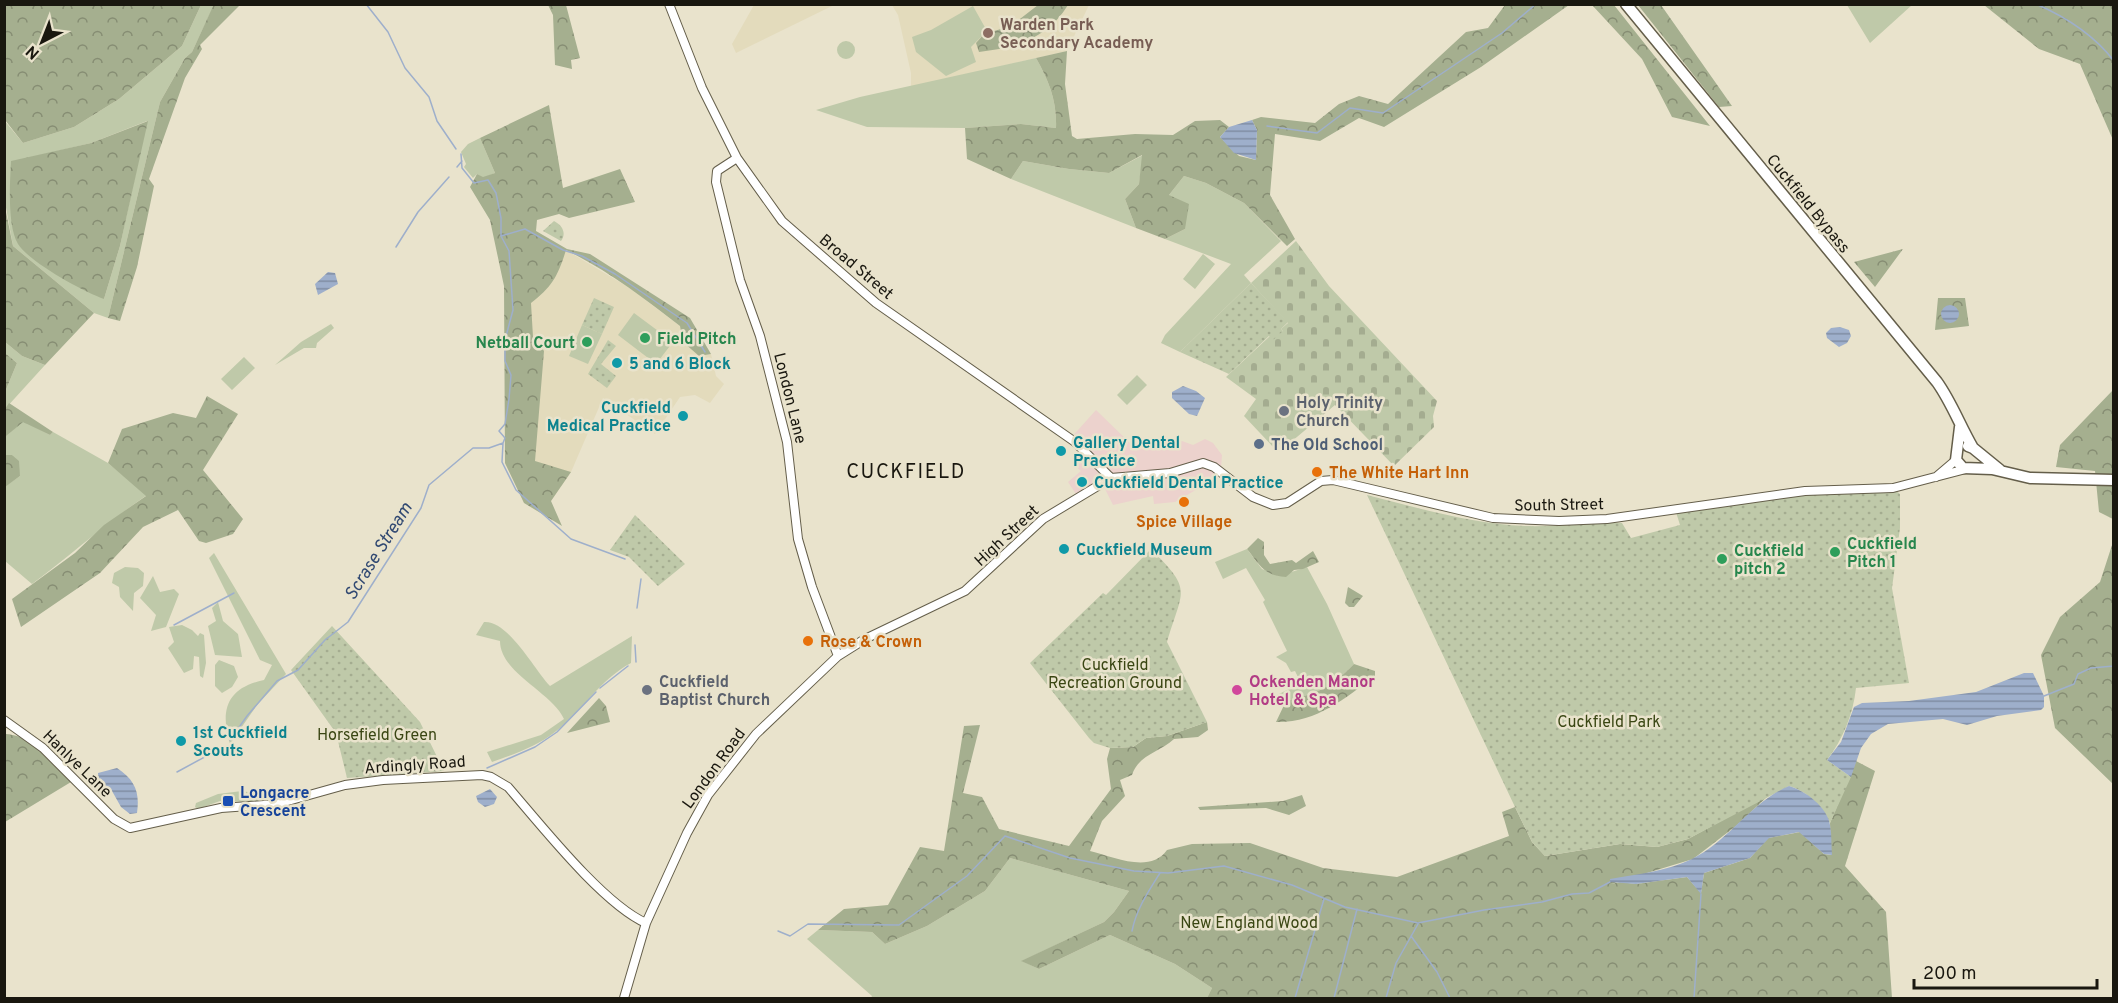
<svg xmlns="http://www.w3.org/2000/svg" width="2118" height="1003" viewBox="0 0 2118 1003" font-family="Overpass,sans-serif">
  <defs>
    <pattern id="forest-crowns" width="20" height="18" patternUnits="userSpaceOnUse" patternTransform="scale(1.5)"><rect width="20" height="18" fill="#a5af8f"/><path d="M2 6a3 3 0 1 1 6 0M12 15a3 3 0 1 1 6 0" fill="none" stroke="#868d73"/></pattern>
    <pattern id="cemetery-stones" width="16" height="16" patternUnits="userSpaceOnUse" patternTransform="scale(1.5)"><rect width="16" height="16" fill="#bfc9a9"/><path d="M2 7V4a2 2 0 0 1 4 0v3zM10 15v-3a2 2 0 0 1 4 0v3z" fill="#a4ac90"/></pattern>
    <pattern id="park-dots" width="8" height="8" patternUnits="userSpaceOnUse" patternTransform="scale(1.5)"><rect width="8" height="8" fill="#bfc9a9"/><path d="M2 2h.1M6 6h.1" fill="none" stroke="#a4ac90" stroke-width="1.8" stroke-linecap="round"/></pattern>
    <pattern id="water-rules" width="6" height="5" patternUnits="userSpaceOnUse" patternTransform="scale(1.5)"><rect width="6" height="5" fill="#9eafcb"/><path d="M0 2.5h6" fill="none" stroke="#808da3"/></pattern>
  </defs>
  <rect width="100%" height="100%" fill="#e9e3cc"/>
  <!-- commercial -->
  <path fill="#ecd2cd" d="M1096,410L1134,447L1143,448L1150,444L1154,449L1182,441L1193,445L1205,439L1213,443L1222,455L1221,468L1213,480L1175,502L1154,504L1153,496L1113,505L1102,483L1078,497L1068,482L1081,471L1075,466L1087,452L1070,439Z"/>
  <!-- built -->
  <path fill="#e3dbbc" d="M754,5H834L736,53L732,44Z
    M892,5H1089L1067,51L911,87V73L898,15Z
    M539,234L628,287L680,326L699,356L711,354L716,376L724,384L710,403L695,395L680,397L655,434L603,398L571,472L551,501L524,503L505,463Z"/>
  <!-- grass -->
  <path fill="#bfc9a9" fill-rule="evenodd" d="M201,5H214L192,52L185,58L160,102L108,318L94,313L13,246L5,202L4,120L23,143L74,127L119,99L182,46ZM147,121L120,246L104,299L11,162L91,143Z
    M1847,5H1912L1870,43Z
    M973,6L987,31L971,47L976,62L946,76L916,52L912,37L931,30Z
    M837 50a9 9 0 1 1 18 0a9 9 0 1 1-18 0Z
    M1036,58C1049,81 1057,101 1056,128L1021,124L965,128L867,127L816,110L860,97Z
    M480,138L495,173L483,178L477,174L473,178L464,167L466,164L461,152L468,144Z
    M1143,155L1139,184L1125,199L1136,228L1011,179L1023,161L1069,169L1109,173Z
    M1184,176L1206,183L1244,203L1281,241L1244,275L1251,283L1180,352L1161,343L1165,335L1231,264L1165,239L1185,229L1169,195Z
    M1203,254L1215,264L1195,289L1183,279Z
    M634,313L673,342L656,364L618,335Z
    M331,324L334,328L317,343L316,348H304L275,365L301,342Z
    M582,325L602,334L588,364L569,356Z
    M5,342L22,356L45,365L5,409V392L17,363L5,353Z
    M244,357L255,368L232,390L221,379Z
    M1137,375L1147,385L1127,405L1117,395Z
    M23,421L50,435L53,432L108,463L147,495C106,523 71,555 32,584L5,561L4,487L20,476L12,455H5V437Z
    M1247,549L1262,569L1279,576L1307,567L1327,604L1354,664C1329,689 1320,692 1286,701L1277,695L1301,683L1295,671L1291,672L1286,663L1276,657L1287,651L1263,602L1265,600L1246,568L1223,579L1215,562Z
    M214,553L286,674L257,705L230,744C220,711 226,688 264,680L272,665L260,660L209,558Z
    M125,567L138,568L144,573L143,586L134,593L133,611L120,597L119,587L112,583L114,573Z
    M153,576L160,592L174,589L179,594L166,627L151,631L156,615L140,598Z
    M218,602L223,621L238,634L242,657L215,655L208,626L216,621L212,608Z
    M484,622C508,620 534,669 550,686L632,636L631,663C599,680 583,711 555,732C536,747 514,754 492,762L487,752L541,735L564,719C552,692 500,673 500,641L476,635Z
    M182,625L192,630L198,636L200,633L204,635L206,663L203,678L200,676L199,657L194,656L193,669L184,673L168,648L174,642L169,627Z
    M219,660L234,666L238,677L232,687L222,693L215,686V665Z
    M242,791L259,794L262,798L260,802L220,801L198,809L195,807L196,803L218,794Z
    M1010,858L1129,891L1114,912L1104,922L1022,961L1039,969L1110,935L1175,964L1212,988L1207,998H871L872,996L807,939L818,930L872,932L885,944L927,926L985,891Z"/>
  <!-- forest -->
  <path fill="url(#forest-crowns)" d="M214,4L240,5L200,45L202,49L185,78L149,179L154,186L137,267L120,321L108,318L160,102L185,58L192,52Z
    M4,5L5,4L201,5L182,46L119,99L74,127L23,143L5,120Z
    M548,5H566L580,58L571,60L572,69L555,65L553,15Z
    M1038,5H1068C1048,38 1016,48 979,52L976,43L984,34L1011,26Z
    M1505,5H1569L1481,67L1384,127L1359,118L1320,141L1275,134L1270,195L1295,239L1287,246L1244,203L1206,183L1184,176L1169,195L1189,204L1185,229L1165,239L1136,228L1125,199L1139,184L1142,155L1109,173L1069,169L1023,161L1011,179L967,159L965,128L1021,124L1056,128C1057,101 1049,81 1036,58L1067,51L1065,84L1072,136L1077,139L1135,134L1173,135L1195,121L1220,120L1229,127L1220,137L1239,156L1256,160L1257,130L1252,120L1261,117L1315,123L1339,104L1359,96L1388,104L1466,32L1488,28Z
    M1592,5H1614L1710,126L1672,117L1642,59Z
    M1638,5H1661L1732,106L1719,107Z
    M1984,5H2113V140L2080,64L2039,49Z
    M549,105L563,188L620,169L635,202L569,218L559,214L537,220L536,231L567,249L590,254L690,318L711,354L699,356L683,342L680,326C644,298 607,270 566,250C558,276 552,287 531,303L533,337L544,351L535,461L571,472L551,501L562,526L524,503L505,463L504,286L490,220L470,187L477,174L483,177L495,173L480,138Z
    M148,121L120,246L104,299C84,292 29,262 18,244C7,225 10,183 11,161L91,143Z
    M4,202L13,246L94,313L45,365L22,356L5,342Z
    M1903,249L1875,287L1854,262Z
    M1938,298H1965L1969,326L1935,330Z
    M5,353L17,363L5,392Z
    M2113,390V519L2099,512L2095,471L2056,467L2060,445Z
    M207,396L238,414L203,470L243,519L233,534L206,543L199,541L178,510L143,527L100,573L21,627L12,599L75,553L104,525L146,496L108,463L122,429L173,413L196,418Z
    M9,403L53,432L50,435L23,422L5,437V409Z
    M4,455H12L19,461L20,476L5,487Z
    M1258,538L1264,542V555L1270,564L1292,560L1296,563L1313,551L1319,562L1303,569L1294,570L1286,577C1264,576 1259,564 1247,549Z
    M2113,542V784L2055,728L2041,655L2060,617L2100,582Z
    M1348,587L1363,596L1354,607H1349L1345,603Z
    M1354,664L1375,671V676C1344,699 1316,723 1276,722L1286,701C1320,692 1329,689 1354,664Z
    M599,698L606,706L610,722L567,733Z
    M1207,722L1208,730L1198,737L1174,739C1159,753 1139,754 1132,775L1120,780L1125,796L1102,821L1090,851C1114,857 1150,874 1167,850L1192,844L1250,843L1323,868L1397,877L1509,836L1502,812L1515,807L1532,842L1545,856L1620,844L1657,847L1688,839L1770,794L1736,826L1693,859L1611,884L1620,882L1636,884L1687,877L1701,893L1704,873L1750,858L1768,838L1800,832L1824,854L1831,855L1830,823L1856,761L1875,771L1845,866L1886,912L1892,998H1207L1212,988L1175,964L1110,935L1039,969L1021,961L1104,922L1114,912L1129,891L1010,858L985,891L927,926L885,944L872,932L818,930L844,909L888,905L920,847L944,851L964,726L980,725L963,793L982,797L999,829L1069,846L1111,789L1107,759L1110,748L1133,747L1146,738L1167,736Z
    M4,734C32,734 54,762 71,782L5,822Z
    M1302,795L1306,806L1289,815L1266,808L1200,810L1198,807L1283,801Z"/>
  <!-- cemetery -->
  <path fill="url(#cemetery-stones)" d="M1296,241L1329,286L1437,401L1433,416L1434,427L1394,466L1335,405L1291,442L1288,439L1274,448L1244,416L1256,399L1226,377L1270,336L1283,331L1281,329L1288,323L1251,283Z"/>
  <!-- park -->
  <path fill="url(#park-dots)" d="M554,221C562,225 567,233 561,241L543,231Z
    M1251,283L1288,322L1281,329L1283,331L1273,340L1269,336L1229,374L1180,352Z
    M594,298L614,307L602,334L582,325Z
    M608,340L616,346L601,364L616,376L607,388L588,374Z
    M1893,488L1900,494V528L1892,588L1909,683L1856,688C1853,715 1843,739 1827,760L1851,777L1830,823C1822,806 1807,791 1789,786L1688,839L1657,847L1620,844L1545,856L1532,842L1515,807L1367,495C1418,508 1472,524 1525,526C1558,527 1590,522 1622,523L1631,538L1680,525L1675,509L1752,497Z
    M635,515L685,564L658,586L629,557L610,550Z
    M1151,549C1193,591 1183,588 1167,642L1207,722L1167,736L1146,738L1133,747L1110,748L1094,743L1089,738L1030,663L1103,593L1106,595Z
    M332,626L420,722L444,771L347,778L336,733L291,670Z"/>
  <!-- water -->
  <path fill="url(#water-rules)" d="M1252,120L1257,130L1256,160L1234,153L1220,137L1229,127Z
    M328,272L335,273L338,284L318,295L315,284Z
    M1941 314a9 9 0 1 1 18 0a9 9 0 1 1-18 0Z
    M1840,327L1849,330L1851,336L1847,343L1839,347L1827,338L1826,333L1831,328Z
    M1183,386L1196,391L1205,398L1197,416L1189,414L1172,398V392Z
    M2024,673H2033L2044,696V707L2041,710L1997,716L1967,725L1943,719L1888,724L1871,734L1861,748L1851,777L1827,760L1841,742L1854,707L1862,703L1909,701L1976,692Z
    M117,768C135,780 140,792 137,813L130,814L121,807L112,791H105L99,784L98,773Z
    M1789,786C1805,790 1828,808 1830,825C1832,835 1831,845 1832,855L1824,854L1799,832L1769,838L1750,858L1704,873L1701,894L1687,877L1636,884L1610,882V879C1637,874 1668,871 1692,859C1729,841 1751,802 1789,786Z
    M490,789L497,797L494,804L485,807L478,802L476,796Z"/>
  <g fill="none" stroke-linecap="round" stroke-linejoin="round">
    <!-- stream -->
    <path stroke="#9eafcb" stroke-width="1.5" d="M366,4L388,32L405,68L429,97L437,121L456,149
      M2036,4C2066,17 2094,35 2114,61
      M1267,126L1317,133L1350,108L1383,113L1502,33L1536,4
      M457,167L462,161
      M501,236L525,229L563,250L582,256L615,274L687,323L705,352
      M396,247L418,212L449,177
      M503,443L502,462L516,490L571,539L625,559
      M637,608L641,579
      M174,625L234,593
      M635,645L636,662
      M600,688L628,666
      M2044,696L2074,684L2078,674L2091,668L2114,666
      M230,740L247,716L277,681L298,670L325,640L348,622L421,508L429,485L473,448H489L503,443L505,438L499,431L505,424L509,399L511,375L505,361V340L513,310L509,251L501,236V218L496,193L488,180L474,183L462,168L461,154
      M487,768L535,747L557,732L596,692
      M177,772L223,747
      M778,931L790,936L808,924L899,925L967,876L1005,836L1070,858L1134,871L1168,873L1224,866L1292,885L1345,907L1418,923L1484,910L1542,902L1572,894L1589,893L1610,882
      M1132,931C1136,910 1148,892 1160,873
      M1411,936L1437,972L1450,998
      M1295,998L1324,899
      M1334,998L1357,909
      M1386,998L1396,963L1418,924
      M1694,998L1701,894"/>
    <defs>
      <path id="secondary" d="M669,4L702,88L737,158L782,221L876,303L1075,442L1111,478
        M737,158L717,171L716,182L740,280L760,336L787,442L798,539L812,587L838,656
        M1936,477L1956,460
        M4,720L43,748L114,819L130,828L221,808L277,804L345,785L383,780L482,775L491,777L508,787C541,825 603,904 646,923
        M624,998L646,923L687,833L708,795L756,734L838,656L865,639L965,591L1043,519L1111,478L1170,473L1203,463L1214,467L1253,497L1273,505L1287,503L1321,481L1333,480L1493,518L1559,521L1607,519L1805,491L1893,488L1966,469"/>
      <path id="highway" d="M1626,4L1937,382C1952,403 1960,426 1973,448
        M1960,427L1956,460L1963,468L1992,469L2030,478L2114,480
        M1968,446L1973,448L2000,470"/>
    </defs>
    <!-- secondary casing -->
    <use href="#secondary" stroke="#645e4a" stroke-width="10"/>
    <!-- highway casing -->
    <use href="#highway" stroke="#645e4a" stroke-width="13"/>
    <!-- secondary -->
    <use href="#secondary" stroke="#fff" stroke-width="8"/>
    <!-- highway -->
    <use href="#highway" stroke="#fff" stroke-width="10"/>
  </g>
  <!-- markers -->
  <circle fill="#8d6e63" stroke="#e9e3cc" stroke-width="2" cx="988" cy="33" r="6"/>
  <g fill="#2e9e5b" stroke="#e9e3cc" stroke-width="2">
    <circle cx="645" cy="338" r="6"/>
    <circle cx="587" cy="342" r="6"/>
    <circle cx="1835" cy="552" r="6"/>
    <circle cx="1722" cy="559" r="6"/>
  </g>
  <g fill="#0f9aa8" stroke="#e9e3cc" stroke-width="2">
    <circle cx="617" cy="363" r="6"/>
    <circle cx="683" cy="416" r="6"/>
    <circle cx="1061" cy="451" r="6"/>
    <circle cx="1082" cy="482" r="6"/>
    <circle cx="1064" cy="549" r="6"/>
    <circle cx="181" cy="741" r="6"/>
  </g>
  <g fill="#6b7280" stroke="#e9e3cc" stroke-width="2">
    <circle cx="1284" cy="411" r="6"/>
    <circle cx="647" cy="690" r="6"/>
  </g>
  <circle fill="#5c6f8a" stroke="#e9e3cc" stroke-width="2" cx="1259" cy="444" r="6"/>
  <g fill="#e8710a" stroke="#e9e3cc" stroke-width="2">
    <circle cx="1317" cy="472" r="6"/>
    <circle cx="1184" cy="502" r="6"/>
    <circle cx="808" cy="641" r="6"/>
  </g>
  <circle fill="#d1479c" stroke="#e9e3cc" stroke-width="2" cx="1237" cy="690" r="6"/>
  <rect fill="#1a4fb4" stroke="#e9e3cc" stroke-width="2" x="222" y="795" width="12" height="12" rx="3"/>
  <g text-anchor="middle" stroke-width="5" stroke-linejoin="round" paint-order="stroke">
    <!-- education labels -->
    <g font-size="16" font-weight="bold" fill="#785e54" stroke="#e9e3cc" text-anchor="start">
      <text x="1000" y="30">Warden Park<tspan x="1000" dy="18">Secondary Academy</tspan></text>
    </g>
    <!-- street labels -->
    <g font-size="16" fill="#19170f" stroke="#e9e3cc">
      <text transform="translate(1809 203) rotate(51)" y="6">Cuckfield Bypass</text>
      <text transform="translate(857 266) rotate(40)" y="6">Broad Street</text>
      <text transform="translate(791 398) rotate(76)" y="6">London Lane</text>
      <text transform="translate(1559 504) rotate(-1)" y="6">South Street</text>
      <text transform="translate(1006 535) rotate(-43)" y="6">High Street</text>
      <text transform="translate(78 763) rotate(44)" y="6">Hanlye Lane</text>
      <text transform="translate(415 764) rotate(-4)" y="6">Ardingly Road</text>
      <text transform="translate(713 768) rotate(-54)" y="6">London Road</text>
    </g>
    <!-- leisure labels -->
    <g font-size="16" font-weight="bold" fill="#27864d" stroke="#e9e3cc" text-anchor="start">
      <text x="657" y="344">Field Pitch</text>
      <text x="575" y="348" text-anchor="end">Netball Court</text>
      <text x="1847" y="549">Cuckfield<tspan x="1847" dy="18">Pitch 1</tspan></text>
      <text x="1734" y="556">Cuckfield<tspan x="1734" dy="18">pitch 2</tspan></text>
    </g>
    <!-- culture labels -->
    <g font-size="16" font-weight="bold" fill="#0d838f" stroke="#e9e3cc" text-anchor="start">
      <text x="629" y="369">5 and 6 Block</text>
      <text x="671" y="413" text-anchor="end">Cuckfield<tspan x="671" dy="18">Medical Practice</tspan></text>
      <text x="1073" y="448">Gallery Dental<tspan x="1073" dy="18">Practice</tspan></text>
      <text x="1094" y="488">Cuckfield Dental Practice</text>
      <text x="1076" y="555">Cuckfield Museum</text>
      <text x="193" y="738">1st Cuckfield<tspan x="193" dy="18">Scouts</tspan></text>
    </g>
    <!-- worship labels -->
    <g font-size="16" font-weight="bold" fill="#5b616d" stroke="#e9e3cc" text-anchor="start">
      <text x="1296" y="408">Holy Trinity<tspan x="1296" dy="18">Church</tspan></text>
      <text x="659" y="687">Cuckfield<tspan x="659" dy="18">Baptist Church</tspan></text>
    </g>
    <!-- service labels -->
    <g font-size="16" font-weight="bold" fill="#4e5e75" stroke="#e9e3cc" text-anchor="start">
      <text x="1271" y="450">The Old School</text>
    </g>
    <!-- food labels -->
    <g font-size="16" font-weight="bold" fill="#c56008" stroke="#e9e3cc" text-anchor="start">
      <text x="1329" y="478">The White Hart Inn</text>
      <text x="1184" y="527" text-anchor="middle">Spice Village</text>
      <text x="820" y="647">Rose &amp; Crown</text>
    </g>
    <!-- park labels -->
    <g font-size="16" fill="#3a4613" stroke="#e9e3cc">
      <text x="1115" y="670">Cuckfield<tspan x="1115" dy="18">Recreation Ground</tspan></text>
      <text x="1609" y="727">Cuckfield Park</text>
      <text x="377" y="740">Horsefield Green</text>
      <text x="1249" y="928">New England Wood</text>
    </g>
    <!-- hotel labels -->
    <g font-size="16" font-weight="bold" fill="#b23c85" stroke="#e9e3cc" text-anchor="start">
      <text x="1249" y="687">Ockenden Manor<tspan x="1249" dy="18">Hotel &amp; Spa</tspan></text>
    </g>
    <!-- transit labels -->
    <g font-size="16" font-weight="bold" fill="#164399" stroke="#e9e3cc" text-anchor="start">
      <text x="240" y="798">Longacre<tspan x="240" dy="18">Crescent</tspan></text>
    </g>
    <!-- water labels -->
    <g font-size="18" font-style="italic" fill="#314972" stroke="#e9e3cc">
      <text transform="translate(378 551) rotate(-58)" y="6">Scrase Stream</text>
    </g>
    <!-- quarter labels -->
    <g font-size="20" letter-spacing="1.5" fill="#19170f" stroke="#e9e3cc">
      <text x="906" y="478">CUCKFIELD</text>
    </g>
  </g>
  <!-- border -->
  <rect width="2118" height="1003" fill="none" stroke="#19170f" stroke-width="12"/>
  <!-- north arrow -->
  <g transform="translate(42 42) rotate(222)" stroke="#e9e3cc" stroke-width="4.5" paint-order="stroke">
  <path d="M0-4.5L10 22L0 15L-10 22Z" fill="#19170f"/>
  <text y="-9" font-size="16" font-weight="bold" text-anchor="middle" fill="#19170f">N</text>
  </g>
  <!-- scale -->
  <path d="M1914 979v9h183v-9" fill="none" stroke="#19170f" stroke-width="3"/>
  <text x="1923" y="979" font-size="18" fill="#19170f" stroke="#e9e3cc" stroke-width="4.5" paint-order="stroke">200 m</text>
</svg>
